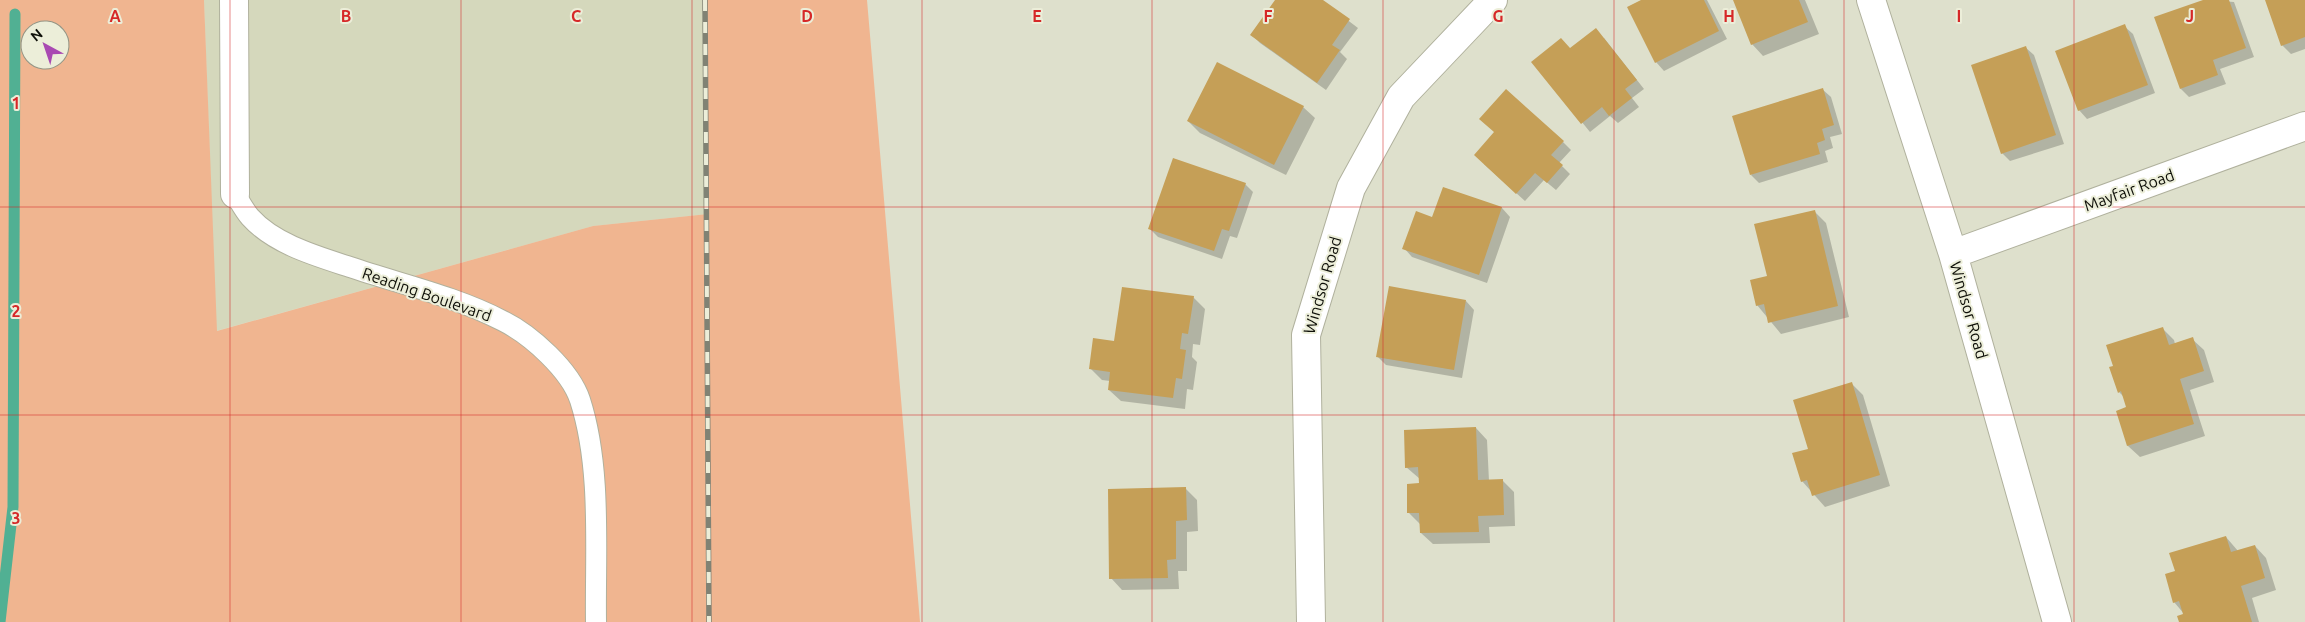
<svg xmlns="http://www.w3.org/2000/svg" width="2305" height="622" viewBox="0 0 2305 622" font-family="Ubuntu,sans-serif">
  <rect width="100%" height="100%" fill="#dee0cc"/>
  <!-- built -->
  <path fill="#d5d8bc" d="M204,0H705L708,214L593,226L216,331Z"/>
  <!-- green -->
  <path fill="#f0b590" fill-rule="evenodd" d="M0,0H204L217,331L593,226L708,214L705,0H867L920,622H0ZM30,30H60V60H30Z"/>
  <!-- shadow -->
  <path fill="#0003" d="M1277,0H1321L1358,28L1340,52L1347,59L1326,90L1260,43L1252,35Z
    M1644,0H1707L1727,39L1664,71L1656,62Z
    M1734,0H1805L1819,34L1763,56L1752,44Z
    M2207,0L2234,2L2254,57L2220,69L2226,84L2189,97L2181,89Z
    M2266,0H2305V49L2291,54L2282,45Z
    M2124,26L2133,34L2155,93L2087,119L2079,110Z
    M1604,38L1644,89L1632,98L1639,107L1618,123L1610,116L1590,132L1533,62Z
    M2025,47L2034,55L2064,144L2010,161L2002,153Z
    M1822,89L1831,97L1842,134L1830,137L1833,148L1825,151L1828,162L1759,183L1751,175Z
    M1303,107L1315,118L1286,175L1200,133L1188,121Z
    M1563,142L1571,150L1559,163L1570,174L1556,190L1544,180L1525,201L1484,164Z
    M1245,184L1253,192L1237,238L1230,236L1222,259L1158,237L1150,229Z
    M1444,188L1502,208L1510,217L1487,283L1412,257L1404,248L1433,219Z
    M1814,211L1826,223L1849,317L1781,334L1757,305L1768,277Z
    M1193,297L1205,309L1200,345L1193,344L1192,357L1197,362L1193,390L1187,389L1185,409L1121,401L1109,390L1110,381L1102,380L1090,368L1115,342Z
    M1466,301L1474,310L1462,378L1386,365L1377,356Z
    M2162,328L2174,340L2175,344L2192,339L2204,350L2214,382L2190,390L2205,436L2140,457L2128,446L2117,411L2128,408L2125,398L2119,392L2114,367Z
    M1851,383L1863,395L1890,486L1825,507L1802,481L1810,449Z
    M1476,428L1487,440L1489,481H1503L1514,492L1515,526L1489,527L1490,543L1433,544L1421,533V525L1409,513L1420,484V479L1406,467Z
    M1186,489L1197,500L1198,531L1187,532V571H1178L1179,589L1122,590L1111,578Z
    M2226,537L2238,551L2255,546L2266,558L2276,590L2252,598L2259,622H2181L2185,615L2174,602L2176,572Z"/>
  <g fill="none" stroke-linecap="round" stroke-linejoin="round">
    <!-- stream -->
    <path stroke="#51b093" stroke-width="11" d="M0,622L13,507L15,14"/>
  </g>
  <!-- building -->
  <path fill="#c59f57" d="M1275,0H1323L1350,19L1332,45L1340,50L1317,83L1250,35Z
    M1641,0H1704L1719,31L1655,63L1627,7Z
    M1733,0H1799L1808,22L1751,45Z
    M2203,0H2229L2246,48L2213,60L2218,75L2180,89L2154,17Z
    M2265,0H2305V37L2281,46Z
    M2125,24L2148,85L2078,111L2055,51Z
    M1596,28L1637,80L1625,89L1632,98L1609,116L1602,107L1581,124L1531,62L1561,38L1570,48Z
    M2026,46L2056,135L2001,154L1971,65Z
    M1217,62L1304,106L1274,165L1187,121Z
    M1823,88L1834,125L1822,129L1825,140L1817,143L1820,154L1750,175L1732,116Z
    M1506,89L1564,141L1551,155L1563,165L1547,183L1535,173L1516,194L1474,155L1494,132L1479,119Z
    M1173,158L1246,183L1229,231L1222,229L1214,251L1148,229Z
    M1443,187L1502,207L1479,275L1402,249L1416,211L1432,217Z
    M1815,210L1838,306L1768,323L1764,304L1756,306L1750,280L1767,276L1754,224Z
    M1389,286L1466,300L1454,370L1376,357Z
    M1122,287L1194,296L1188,334L1182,333L1180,349L1186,350L1182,379L1176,378L1173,398L1108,390L1110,372L1089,369L1093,338L1114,341Z
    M2163,327L2169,345L2193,337L2204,371L2180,379L2194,424L2127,446L2116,411L2126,407L2121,391L2118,393L2109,367L2113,366L2106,345Z
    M1852,382L1880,475L1812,496L1807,480L1801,482L1792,453L1808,449L1793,400Z
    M1476,427L1478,480L1503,479L1504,515L1478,516L1479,532L1420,533L1419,513H1407V484L1419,483L1418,467L1405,468L1404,430Z
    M1186,487L1187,520L1176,521V559L1167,560L1168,578L1109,579L1108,489Z
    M2226,536L2231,552L2255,545L2265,578L2241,586L2252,622H2179L2177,616L2183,614L2179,601L2173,603L2165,574L2175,571L2169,553Z"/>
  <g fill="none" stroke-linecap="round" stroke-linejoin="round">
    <defs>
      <path id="service" d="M235,194C240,202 244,210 250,217C274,244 316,256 350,267C400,284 455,296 503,321C531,335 570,370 580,400C602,468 595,551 596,622"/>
      <path id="minor" d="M234,0L235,194
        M1871,0L1953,254L2057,622
        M1953,254L2305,126
        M1311,622L1306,335L1351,188L1401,97L1493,0"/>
    </defs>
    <!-- service casing -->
    <use href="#service" stroke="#b0b19d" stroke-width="22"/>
    <!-- minor casing -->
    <use href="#minor" stroke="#b0b19d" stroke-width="30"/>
    <!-- service -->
    <use href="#service" stroke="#fff" stroke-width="20"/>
    <!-- minor -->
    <use href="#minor" stroke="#fff" stroke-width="28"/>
    <defs>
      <path id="rail" d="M705,0L709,622"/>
    </defs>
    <!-- rail casing -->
    <use href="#rail" stroke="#808274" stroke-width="5.5"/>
    <!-- rail -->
    <use href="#rail" stroke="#eceed9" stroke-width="4" stroke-dasharray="11" stroke-linecap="butt"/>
  </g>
  <!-- grid -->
  <path fill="none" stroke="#d62828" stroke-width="1" stroke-opacity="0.55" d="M230,0V622M461,0V622M692,0V622M922,0V622M1152,0V622M1383,0V622M1614,0V622M1844,0V622M2074,0V622M0,207H2305M0,415H2305"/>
  <g text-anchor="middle" stroke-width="4" stroke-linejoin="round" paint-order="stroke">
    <!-- street labels -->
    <g font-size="16" fill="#0e0f08" stroke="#eceed9">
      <text transform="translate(2129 190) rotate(-20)" y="6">Mayfair Road</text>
      <text transform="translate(1322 285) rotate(-74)" y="6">Windsor Road</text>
      <text transform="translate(427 294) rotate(19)" y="6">Reading Boulevard</text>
      <text transform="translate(1969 310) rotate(74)" y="6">Windsor Road</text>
    </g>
  </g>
  <g font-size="16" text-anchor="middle" font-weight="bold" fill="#d62828" stroke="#eceed9" stroke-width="4" stroke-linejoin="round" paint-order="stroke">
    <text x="115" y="22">A</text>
    <text x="346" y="22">B</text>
    <text x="576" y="22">C</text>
    <text x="807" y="22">D</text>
    <text x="1037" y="22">E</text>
    <text x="1268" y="22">F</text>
    <text x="1498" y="22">G</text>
    <text x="1729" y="22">H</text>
    <text x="1959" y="22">I</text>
    <text x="2190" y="22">J</text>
    <text x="16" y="109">1</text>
    <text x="16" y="317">2</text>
    <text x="16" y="524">3</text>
  </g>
  <!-- north arrow -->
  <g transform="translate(45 45) rotate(320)"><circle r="24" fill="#eceed9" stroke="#939585"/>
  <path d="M0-4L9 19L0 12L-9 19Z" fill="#a949b2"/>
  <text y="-8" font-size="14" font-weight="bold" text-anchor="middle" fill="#0e0f08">N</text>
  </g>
</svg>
